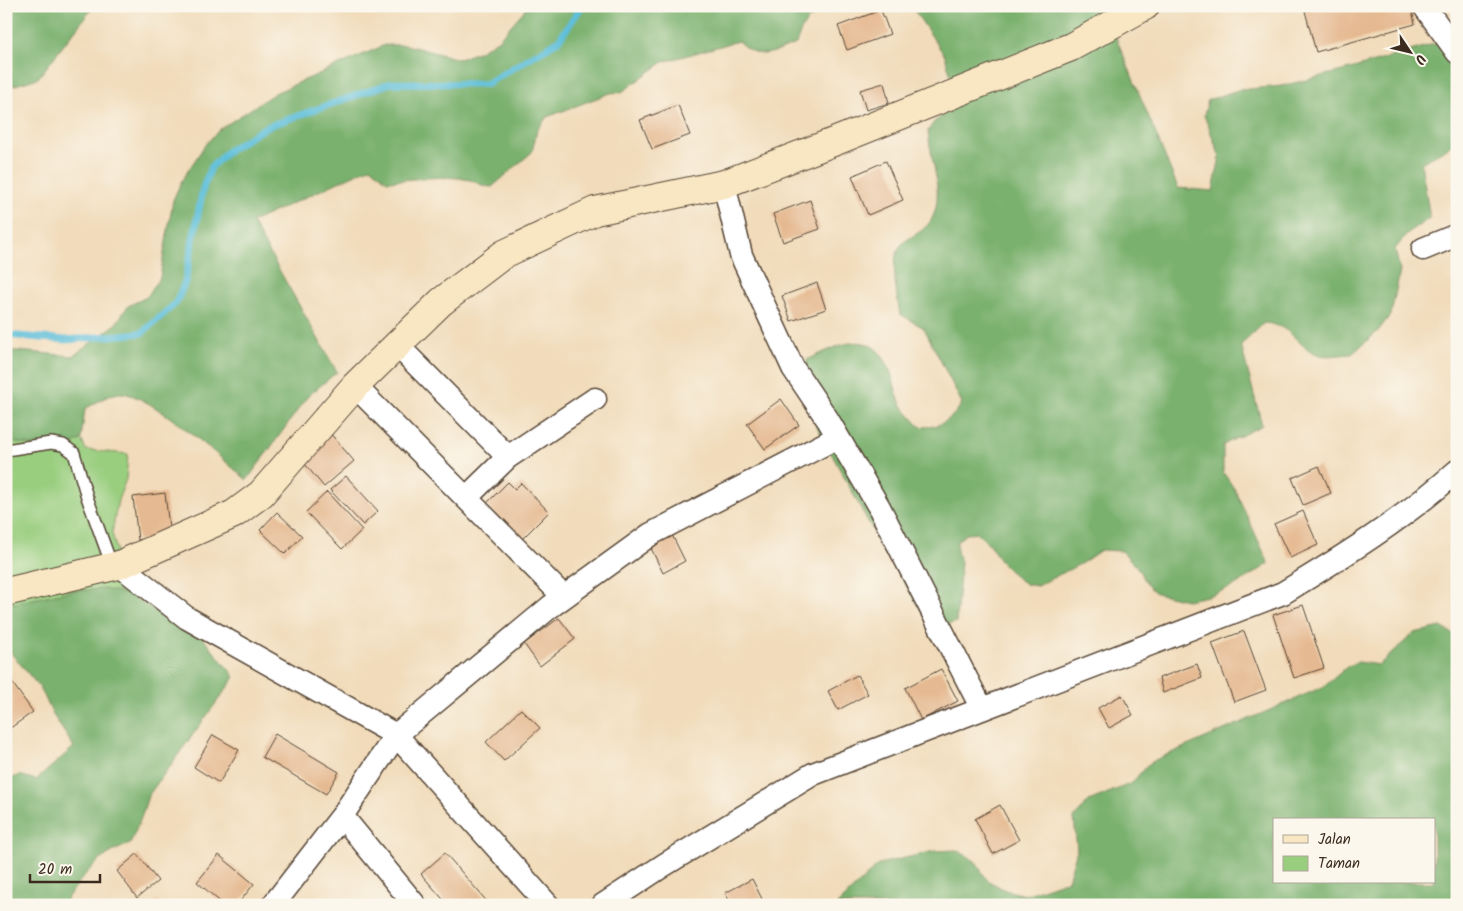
<svg xmlns="http://www.w3.org/2000/svg" width="1463" height="911" viewBox="0 0 1463 911" font-family="Kalam,sans-serif">
  <rect width="100%" height="100%" fill="#fbf7ec"/>
  <filter id="ink" filterUnits="userSpaceOnUse"><feTurbulence type="fractalNoise" baseFrequency=".02" numOctaves="2"/><feDisplacementMap in="SourceGraphic" scale="10" xChannelSelector="R" yChannelSelector="G"/><feConvolveMatrix kernelMatrix="1 2 1 2 8 2 1 2 1" color-interpolation-filters="sRGB"/></filter>
  <filter id="wash" filterUnits="userSpaceOnUse"><feTurbulence type="fractalNoise" baseFrequency=".0096" numOctaves="4" result="noise"/><feDisplacementMap in="SourceGraphic" scale="20" xChannelSelector="R" yChannelSelector="G"/><feGaussianBlur stdDeviation="1.12" result="paint"/><feColorMatrix in="noise" values="0 0 0 0 0 0 0 0 0 0 0 0 0 0 0 0 0 1.4 0 .05"/><feComposite in="paint" operator="in"/></filter>
  <g filter="url(#wash)">
    <rect width="100%" height="100%" fill="#f1dbba"/>
    <!-- green -->
    <path fill="#99ce7f" stroke="#6a7c4e" d="M81,439L86,450L128,454L126,479L118,500L112,533L128,594C84,584 50,596 6,605V441L64,450Z"/>
    <!-- forest -->
    <path fill="#7ab16e" stroke="#5a6e46" fill-rule="evenodd" d="M6,6H94L38,78L6,88Z
      M528,6H847C815,16 807,10 796,44C771,53 760,62 738,41L663,62L622,92L610,93L547,117L537,130L532,152L492,187C479,186 479,182 470,180C444,174 413,180 387,181L371,167L252,222L337,372L308,396L247,480C223,460 148,392 120,393C110,393 94,404 85,409L81,439L64,450L6,441V350L73,356L115,325L128,306L147,297L160,277L173,200L182,180L205,145L220,129L275,93L385,45H406L459,59L480,51L499,39Z
      M905,6H1105L1104,8L1178,188L1213,191L1220,157L1204,115L1208,100L1238,90L1282,86L1354,68L1457,37V142L1421,163L1430,218L1409,232L1395,249L1400,271L1391,314L1378,331L1352,354C1342,354 1326,358 1317,354C1296,346 1293,325 1264,323L1241,345L1262,425L1223,445V472L1235,490L1269,564L1230,588L1208,596L1187,600L1156,593L1148,586L1137,567L1122,551L1101,550L1082,563L1037,586L1026,584L1017,578L1002,563L989,544L976,532L966,534L957,541V552L961,562L956,622L933,629L883,549L804,403L807,360C838,346 870,325 889,368C894,379 895,392 900,402C904,410 913,418 919,426C938,430 953,419 962,403L924,328L900,314C897,296 888,256 903,243C916,232 929,231 935,211C942,186 930,156 928,131L934,122L959,104L945,56L914,10Z
      M104,589L128,594L201,636L235,677L148,796L141,818L130,844C94,857 84,876 62,905H6V782L19,775L36,780L74,747L53,715L41,689L6,647V605L70,591Z
      M1441,627L1457,636V905H837L879,864L935,851L957,850L975,861L987,880L1005,890L1025,895L1068,880L1077,850L1074,818L1089,801L1132,783L1146,766L1155,760L1325,686L1348,666L1358,662L1379,665L1414,633ZM1274,820H1434V882H1274Z"/>
    <g fill="none" stroke-linecap="round" stroke-linejoin="round">
      <!-- stream -->
      <path stroke="#5abdd9" stroke-width="7" d="M6,335L66,340L142,333L176,303L185,282L203,188L211,167L229,150L266,127L391,83L486,84L558,41L582,6"/>
    </g>
    <g id="blocks">
      <!-- building -->
      <path fill="#e5b991" d="M1321,6H1411L1415,24L1316,52L1305,11Z
        M881,10L890,34L847,50L838,26Z
        M884,83L889,103L866,110L860,90Z
        M678,105L690,135L652,149L640,120Z
        M886,161L903,200L868,215L852,176Z
        M810,200L820,229L783,242L773,214Z
        M817,283L826,309L791,321L782,296Z
        M781,399L799,425L765,449L747,424Z
        M329,432L354,461L324,487L299,457Z
        M1319,466L1331,493L1303,505L1292,478Z
        M346,476L378,511L363,525L330,490Z
        M508,482L515,489L521,483L549,512L521,540L486,504Z
        M327,492L362,530L342,549L306,512Z
        M165,493L170,536L138,540L133,497Z
        M1303,511L1318,545L1290,558L1274,524Z
        M277,512L302,536L285,554L260,530Z
        M670,531L685,561L663,573L648,542Z
        M1303,605L1324,668L1294,678L1273,615Z
        M559,618L575,639L540,666L524,644Z
        M1244,631L1266,690L1234,702L1212,643Z
        M1197,664L1202,678L1163,693L1159,678Z
        M941,669L958,701L921,720L905,688Z
        M6,674L33,712L6,731Z
        M857,675L868,694L838,710L828,691Z
        M1122,695L1133,715L1109,728L1098,708Z
        M521,709L540,728L504,761L486,742Z
        M275,734L339,772L326,794L262,757Z
        M213,735L239,750L219,783L194,767Z
        M1000,805L1019,840L993,854L975,819Z
        M445,853L490,905H448L421,874Z
        M137,854L158,881L137,898L117,871Z
        M219,855L254,884L237,905H224L197,882Z
        M752,879L763,901L756,905H732L725,893Z
        M157,900L162,905H152Z"/>
    </g>
  </g>
  <g filter="url(#ink)">
    <use href="#blocks" fill-opacity="0" stroke="#564535" stroke-width="1"/>
    <g fill="none" stroke-linecap="round" stroke-linejoin="round">
      <defs>
        <path id="lane" d="M6,450L51,443L63,445L74,453L87,497L112,566"/>
        <path id="street" d="M1424,6L1457,52
          M724,184L741,255L793,368L828,420L879,507L982,709
          M1423,249L1457,235
          M398,346L508,457
          M355,386L564,597
          M466,498L508,457L595,399
          M119,565L187,618L396,735L548,905
          M342,816L415,905
          M273,905L342,816L396,735L550,607L651,534L838,437
          M603,905L664,865L813,774L1283,593C1344,556 1404,519 1457,471"/>
        <path id="secondary" d="M6,592L119,565L234,514L261,494L355,386L441,302L504,254L595,211L724,184L836,141L1071,47L1145,6"/>
      </defs>
      <!-- lane casing -->
      <use href="#lane" stroke="#564535" stroke-width="14"/>
      <!-- street casing -->
      <use href="#street" stroke="#564535" stroke-width="25"/>
      <!-- secondary casing -->
      <use href="#secondary" stroke="#564535" stroke-width="30"/>
      <!-- lane -->
      <use href="#lane" stroke="#fff" stroke-width="11"/>
      <!-- street -->
      <use href="#street" stroke="#fff" stroke-width="22"/>
      <!-- secondary -->
      <use href="#secondary" stroke="#f9e7c3" stroke-width="28"/>
    </g>
  </g>
  <!-- margin -->
  <rect width="1463" height="911" fill="none" stroke="#fbf7ec" stroke-width="25"/>
  <!-- legend -->
  <rect x="1273" y="818" width="162" height="65" fill="#fbf7ec" stroke="#aea59a"/>
  <rect x="1283" y="835" width="25" height="8" fill="#f9e7c3" stroke="#aea59a"/>
  <text x="1318" y="844" font-size="15" fill="#3b2a1e">Jalan</text>
  <rect x="1283" y="856" width="25" height="15" fill="#99ce7f" stroke="#aea59a"/>
  <text x="1318" y="868" font-size="15" fill="#3b2a1e">Taman</text>
  <!-- north arrow -->
  <g transform="translate(1410 52) rotate(125)" stroke="#fbf7ec" stroke-width="4" paint-order="stroke">
  <path d="M0-4L9 19L0 12L-9 19Z" fill="#3b2a1e"/>
  <text y="-8" font-size="14" font-weight="bold" text-anchor="middle" fill="#3b2a1e">U</text>
  </g>
  <!-- scale -->
  <path d="M30 874v8h70v-8" fill="none" stroke="#3b2a1e" stroke-width="2.5"/>
  <text x="38" y="874" font-size="15" fill="#3b2a1e" stroke="#fbf7ec" stroke-width="4" paint-order="stroke">20 m</text>
</svg>
